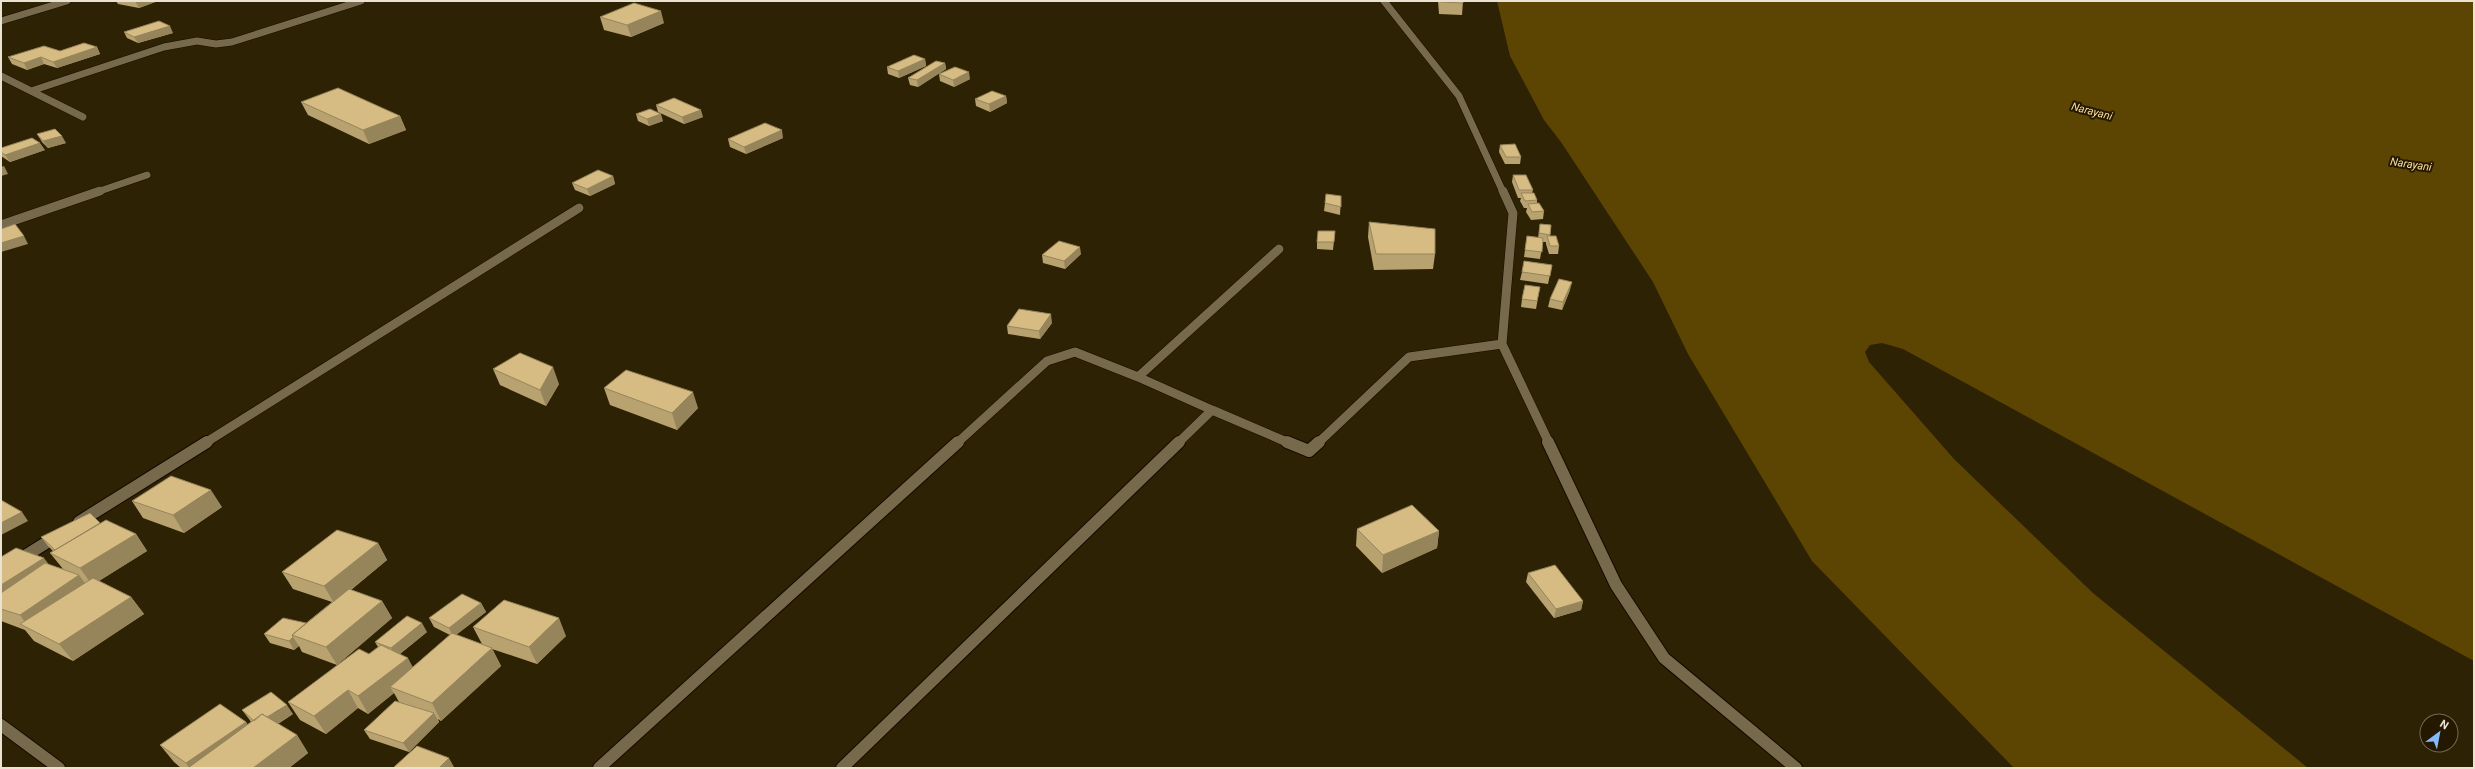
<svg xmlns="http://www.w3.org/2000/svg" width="2475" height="769" viewBox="0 0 2475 769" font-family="Roboto,sans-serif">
  <rect width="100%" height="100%" fill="#2e2205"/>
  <!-- water -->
  <path fill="#5c4402" d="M1497,1H2474V661L1903,349L1882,343L1870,345L1865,352L1869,362L1954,459L2093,593L2308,768H2014L1812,561L1688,354L1653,282L1561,142L1544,120L1510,56Z"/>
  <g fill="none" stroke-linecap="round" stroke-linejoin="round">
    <defs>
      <path id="street-far2" d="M1384,1L1459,96L1503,192
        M1,21L67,1
        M1,76L83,117
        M31,91L164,47L197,41L216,44L232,42L361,1
        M97,192L147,175"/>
      <path id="street-far1" d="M1503,191L1513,213L1502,344L1549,443
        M1,225L100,191
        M1212,410L1138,377L1279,249
        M205,443L579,208
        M957,443L1047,361L1075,352L1138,377
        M1178,443L1212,410L1289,443
        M1318,443L1409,357L1502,344"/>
      <path id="street" d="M1287,442L1309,451L1319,442
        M1548,442L1616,585L1664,658L1796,768
        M79,522L207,442
        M1,571L57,536
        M599,768L958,442
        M842,768L1179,442"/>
      <path id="secondary" d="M1,725L59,768"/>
    </defs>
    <!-- street-far2 casing -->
    <use href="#street-far2" stroke="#140b00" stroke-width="8"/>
    <!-- street-far1 casing -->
    <use href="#street-far1" stroke="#140b00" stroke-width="10"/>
    <!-- street casing -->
    <use href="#street" stroke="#140b00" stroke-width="14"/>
    <!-- secondary casing -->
    <use href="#secondary" stroke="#140b00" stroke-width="14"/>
    <!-- street-far2 -->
    <use href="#street-far2" stroke="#77694b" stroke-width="7"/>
    <!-- street-far1 -->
    <use href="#street-far1" stroke="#77694b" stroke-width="9"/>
    <!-- street -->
    <use href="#street" stroke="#77694b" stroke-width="12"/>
    <!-- secondary -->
    <use href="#secondary" stroke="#77694b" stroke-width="12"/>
  </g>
  <!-- wall -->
  <path fill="#b8a270" d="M116,1H158L139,8L118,4Z
    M1438,1H1463L1462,15L1439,14Z
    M600,17L664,23L631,37L604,30Z
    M124,32L173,33L138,43L127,38Z
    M97,47L100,54L57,68L44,64L27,70L12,64L8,57Z
    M925,59L926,66L899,78L888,74L887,67Z
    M945,63L946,69L918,87L910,85L908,78Z
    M939,74L970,79L954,87L940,81Z
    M1006,96L1007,103L990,112L976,106L975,99Z
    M301,102L400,116L406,130L369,144L308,115Z
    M656,105L703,117L684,124L658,112Z
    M636,114L663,121L649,126L638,121Z
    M37,134L66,143L48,148L42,142Z
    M783,138L746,154L730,147L728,139Z
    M1500,145L1521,157L1520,164H1505L1499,152Z
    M1,148L45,150L10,162L1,156Z
    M1513,175L1533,190L1532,193L1537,200V203L1544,211L1543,219L1531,220L1526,212L1527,208H1524L1520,201L1521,198H1518L1512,182Z
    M613,176L615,184L590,196L575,190L572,183Z
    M1341,196L1340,215L1324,211L1325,203Z
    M1369,222L1435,254L1433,269L1374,270L1368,237Z
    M1540,224L1551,225L1550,236L1559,246L1558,254H1549L1546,244V242H1543L1540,259L1524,257L1527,236L1538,238Z
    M1335,231L1333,250L1317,249V242Z
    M1081,254L1065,269L1043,263L1042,255Z
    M1552,265L1548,284L1520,280L1522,272Z
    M1540,287L1536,309L1521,307L1522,299Z
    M1570,290L1562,310L1548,307L1550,299Z
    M1052,323L1040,339L1008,334L1007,326Z
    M493,369L559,384L546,406L500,385Z
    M604,388L698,408L677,430L610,405Z
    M132,501L222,507L184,533L143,518Z
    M100,523L136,534L147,551L99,581L131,597L144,614L73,661L34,641L25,630L1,621V557L49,565L63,569L50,553L53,551L48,546L41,537Z
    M1357,529L1439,531L1437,548L1382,573L1356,546Z
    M378,543L387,560L351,590L382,601L392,618L337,665L302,652L299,646L294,650L270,643L264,634L306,623L332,602L293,589L282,572Z
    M1528,573L1583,601L1581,610L1554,618L1526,582Z
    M481,603L486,612L456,635L482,644L473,627L566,636L537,664L492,649L501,666L441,721L438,719L439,722L409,752L370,739L364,730L399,702L394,693L368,714L358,708L326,734L300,720L288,702L369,654L378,647L375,642L427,632L400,654L413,667L450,635L434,627L429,618Z
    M242,710L293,714L278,724L297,735L308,753L289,768H181L174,762L160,745L246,722L248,725L251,722L249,719Z"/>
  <!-- shaded-wall -->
  <path fill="#96845b" d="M135,1H158L139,8Z
    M661,11L664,23L631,37L627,25Z
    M170,26L173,33L138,43L134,37Z
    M97,47L100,54L57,68L53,62Z
    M41,57L44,64L27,70L24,63Z
    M925,59L926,66L899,78L898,71Z
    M945,63L946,69L918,87L917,80Z
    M969,72L970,79L954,87L953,80Z
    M1006,96L1007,103L990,112L989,104Z
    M701,110L703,117L684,124L682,117Z
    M661,114L663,121L649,126L647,119Z
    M400,116L406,130L369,144L363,130Z
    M782,130L783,138L746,154L744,147Z
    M62,136L66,143L48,148L43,141Z
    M40,143L45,150L10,162L5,155Z
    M4,166L8,174L1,176V167Z
    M613,176L615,184L590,196L587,189Z
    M24,236L28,244L1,252V243Z
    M1080,247L1081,254L1065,269L1064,261Z
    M1572,282L1570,290L1562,310L1563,302Z
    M1051,314L1052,323L1040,339L1039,331Z
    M553,367L559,384L546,406L540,390Z
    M693,392L698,408L677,430L672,413Z
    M211,490L222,507L184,533L173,515Z
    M22,512L28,521L1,535V523Z
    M1439,531L1437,548L1382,573L1383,555Z
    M136,534L147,551L92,585L80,568Z
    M378,543L387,560L334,603L324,586Z
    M44,558L57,575L1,609V585Z
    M79,575L92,593L30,629L20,615Z
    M131,597L144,614L73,661L59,644Z
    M382,601L392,618L337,665L326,647Z
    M1583,601L1581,610L1554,618L1556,609Z
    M481,603L486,612L453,637L449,628Z
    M559,618L566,636L537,664L529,647Z
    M422,623L427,632L396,657L391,648Z
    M293,637L299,646L294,650L289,641Z
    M492,648L501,666L441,721L432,703Z
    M408,658L417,675L390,687L394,693L368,714L358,696Z
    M348,690L358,708L326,734L314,716Z
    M287,705L293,714L263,733L257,724Z
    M434,713L439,722L409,752L403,743Z
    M246,722L258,740L189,768L186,763Z
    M297,735L308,753L289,768H253Z
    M449,758L454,767L453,768H439Z"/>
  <!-- building -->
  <path fill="#d6bc82" stroke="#96845b" d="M1440,1H1463V3L1440,2Z
    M634,3L661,11L627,25L600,17Z
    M159,21L170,26L134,37L124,32Z
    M84,43L97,47L53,62L41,57L24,63L8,57L44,46L60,51Z
    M914,55L925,59L898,71L887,67Z
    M936,61L945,63L917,80L908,78Z
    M955,67L969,72L953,80L939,74Z
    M338,88L400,116L363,130L301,102Z
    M992,91L1006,96L989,104L975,99Z
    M674,98L701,110L682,117L656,105Z
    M650,109L661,114L647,119L636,114Z
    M765,123L782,130L744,147L728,139Z
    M55,129L62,136L43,141L37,134Z
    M32,138L40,143L5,155L1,152V148Z
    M1515,144L1521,157H1506L1500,145Z
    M598,170L613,176L587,189L572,183Z
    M1513,175H1526L1533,190H1519Z
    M1521,193H1534L1537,200L1525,201Z
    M1326,194L1341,196V207L1325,203Z
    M1539,203L1544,211L1532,212L1528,204Z
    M1369,222L1435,229V254H1376Z
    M15,224L24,236L1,243V229Z
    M1540,224L1551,225L1550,235L1539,233Z
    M1318,231H1335L1334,242H1317Z
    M1527,236L1543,238L1542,252L1525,250Z
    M1547,236H1556L1559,246H1550Z
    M1059,241L1080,247L1064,261L1042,255Z
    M1524,261L1552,265L1550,276L1522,272Z
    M1559,279L1572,282L1563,302L1550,299Z
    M1525,285L1540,287L1537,301L1522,299Z
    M1019,309L1051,314L1039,331L1007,326Z
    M520,353L553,367L540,390L493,369Z
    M626,370L693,392L672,413L604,388Z
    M171,476L211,490L173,515L132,501Z
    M1,500L22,512L1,523Z
    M1412,505L1439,531L1383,555L1357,529Z
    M90,513L100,523L55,550L41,537Z
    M106,520L136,534L80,568L50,553Z
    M337,530L378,543L324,586L282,572Z
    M16,548L44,558L1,585V557Z
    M45,563L79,575L20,615L1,609V593Z
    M1555,565L1583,601L1556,609L1528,573Z
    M93,578L131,597L59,644L20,624Z
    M349,589L382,601L326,647L292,635Z
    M462,594L481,603L449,628L429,618Z
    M504,600L559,618L529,647L473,627Z
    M407,616L422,623L391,648L375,642Z
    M283,618L306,623L292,635L293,637L289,641L264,634Z
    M452,633L492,648L432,703L390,687Z
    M381,645L408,658L358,696L348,690L314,716L288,702L359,649L369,654Z
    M271,692L287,705L267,717L262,714L254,721L242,710Z
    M395,701L434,713L403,743L364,730Z
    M220,704L246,722L186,763L160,745Z
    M262,714L297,735L253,768H188Z
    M417,746L449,758L439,768H393Z"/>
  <g text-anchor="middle" stroke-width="4" stroke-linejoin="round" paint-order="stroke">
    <!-- far-water labels -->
    <g font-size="11" font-style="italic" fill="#fbdd9c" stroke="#241800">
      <text transform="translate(2092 111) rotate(15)" y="4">Narayani</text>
      <text transform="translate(2411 164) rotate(8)" y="4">Narayani</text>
    </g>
  </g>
  <!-- border -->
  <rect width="2475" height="769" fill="none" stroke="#eae3d2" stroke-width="4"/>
  <!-- north arrow -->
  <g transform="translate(2439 733) rotate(32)"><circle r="19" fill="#241800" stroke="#736954"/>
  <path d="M0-3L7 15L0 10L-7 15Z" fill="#86bbfb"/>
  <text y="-6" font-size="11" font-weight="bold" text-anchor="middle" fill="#eae3d2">N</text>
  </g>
</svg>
